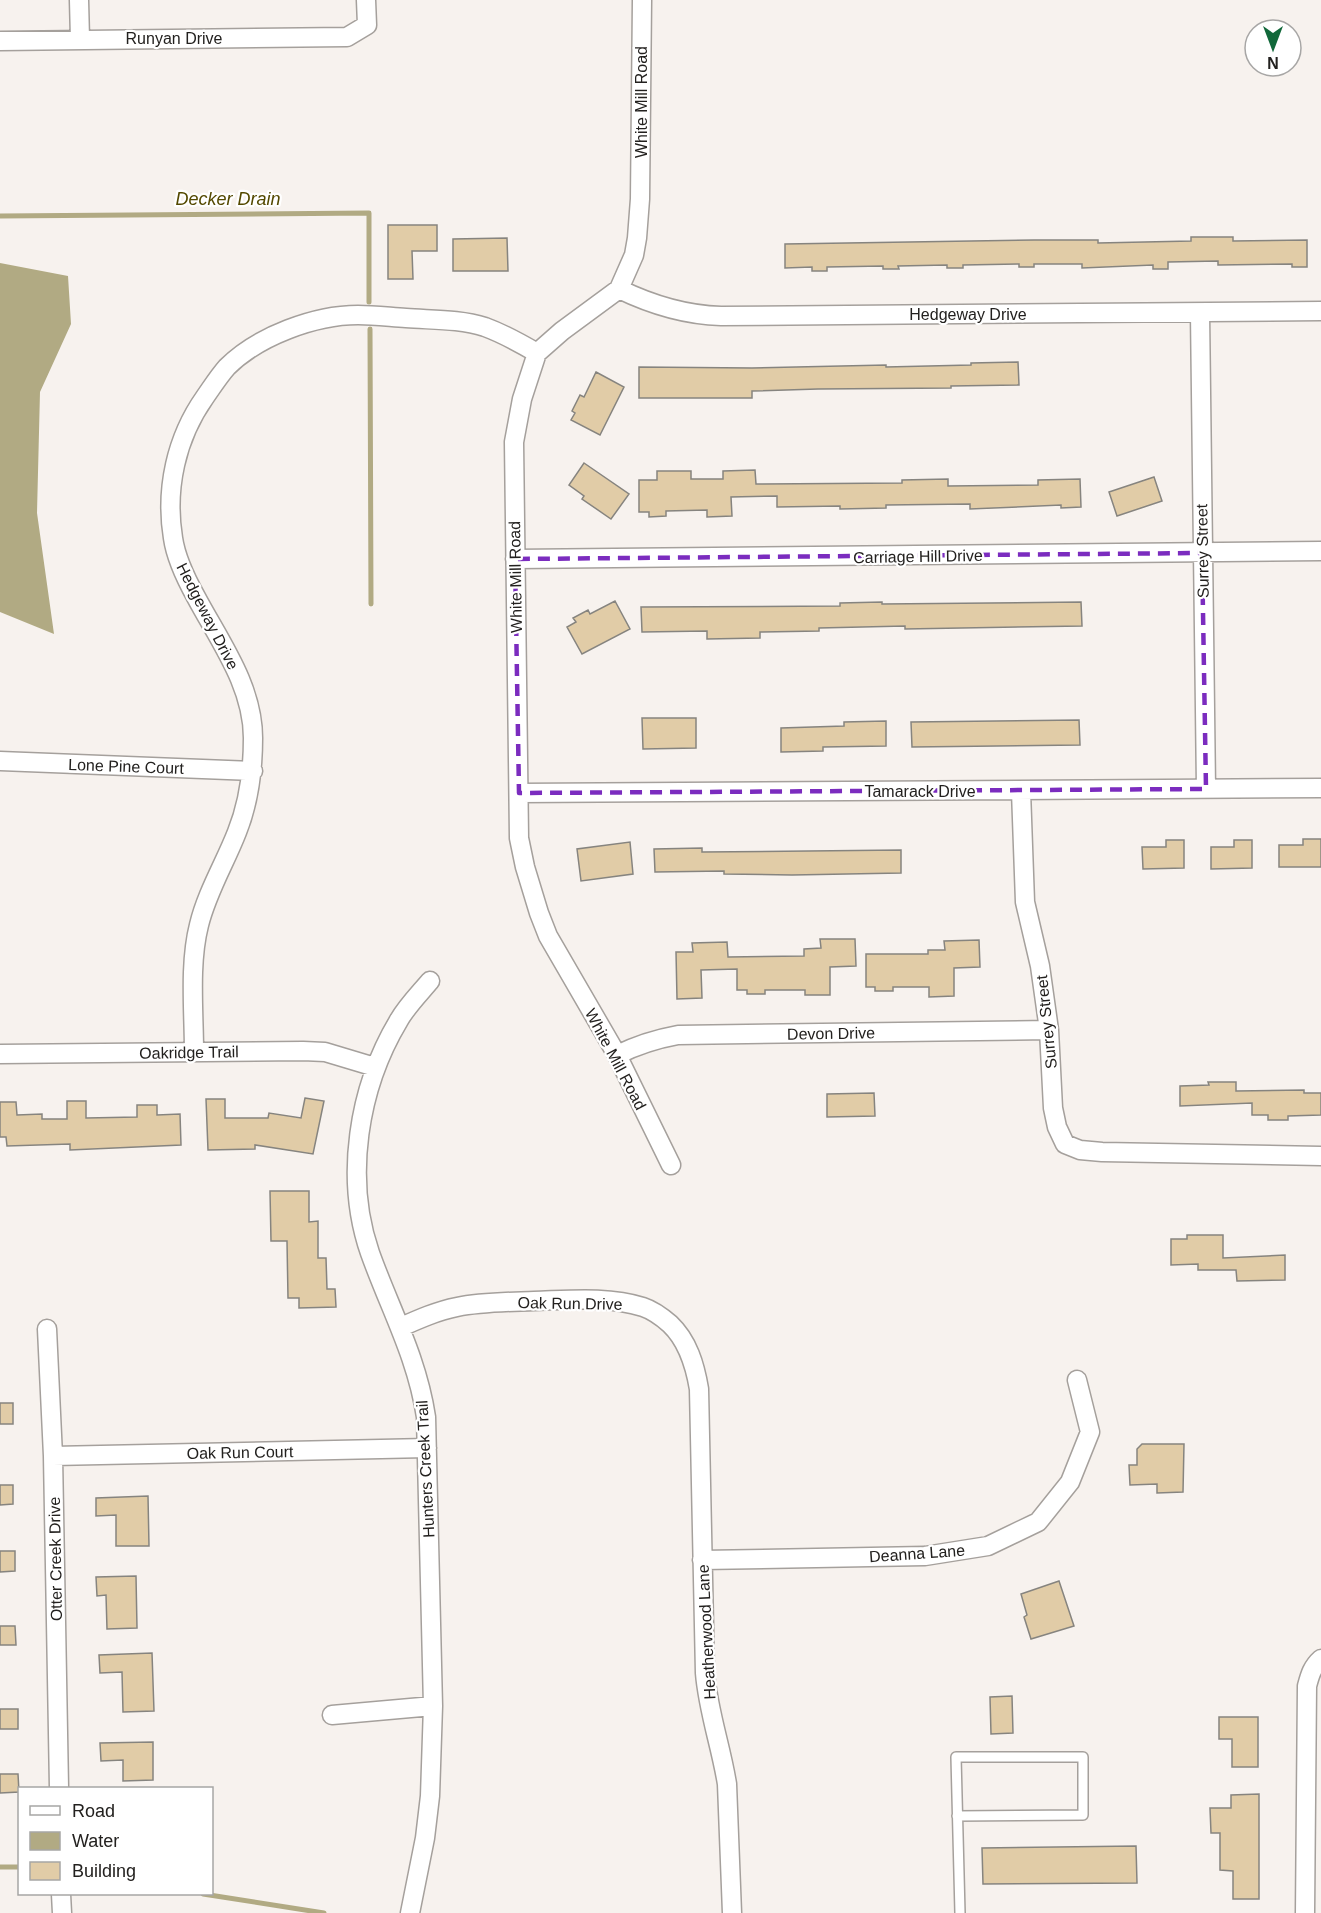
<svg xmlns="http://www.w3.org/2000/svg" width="1321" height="1913" viewBox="0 0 1321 1913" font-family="Arial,sans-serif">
  <rect width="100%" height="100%" fill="#f7f2ee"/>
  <!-- water -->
  <path fill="#b1aa83" d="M0,263L68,276L71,324L40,392L37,513L54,634L0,612Z"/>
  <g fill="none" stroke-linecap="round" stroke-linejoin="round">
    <!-- stream -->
    <path stroke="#b1aa83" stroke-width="5" d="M0,216L369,213V302
      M370,329L371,604
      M0,1867H18
      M203,1894L324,1913"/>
  </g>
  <!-- building -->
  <path fill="#e1cca7" stroke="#86847f" stroke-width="1.5" d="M388,225H437V251H412L413,279H388Z
    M1191,237H1233V241L1307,240V267H1292V264L1218,265V261L1168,262V269H1153V265L1082,268V264H1034V267H1019V264L963,265V268H947V265L898,266L899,269H883V266L827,267V271H812V267L785,268V244L1034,240H1098V243L1191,241Z
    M507,238L508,271H453V239Z
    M1018,362L1019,385L951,386V388L818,389L752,391V398H639V367L752,368L886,365V367L971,365V363Z
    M596,372L624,387L600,435L571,420L575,413L572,411L580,395L584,397Z
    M584,463L629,494L611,519L582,499L584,496L569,485Z
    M755,470L756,484L902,483V480L948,479V486L1038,485V480L1080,479L1081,507L1061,508V505L970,509V504L886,505V508L840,509V506L777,507V496L731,497L732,516L707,517V510L666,511V516L649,517V512H639V480H657V471H691V479H723V471Z
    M1154,477L1162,501L1117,516L1109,492Z
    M615,601L630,629L582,654L567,627L576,622L573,618L588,610L590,614Z
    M882,602V604L1081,602L1082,626L905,629V626L819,628V631L760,632V638L707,639V631L642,632L641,607L840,606V603Z
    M642,718H696V748L643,749Z
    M1079,720L1080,745L912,747L911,722Z
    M886,721V746L823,747V751L781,752V728L844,726V722Z
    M1303,839H1321V867H1279V845H1303Z
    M1166,840H1184V868L1143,869L1142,847H1166Z
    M1234,840H1252V868L1211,869V847H1234Z
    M630,842L633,874L581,881L577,849Z
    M702,848V852L901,850V873L792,875L724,874V871L655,872L654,849Z
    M820,939H855L856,966L830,967V995H805V990H765V994H747V990H737V969L701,970L702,998L677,999L676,952H693L692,943L727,942L728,957L804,956V949L821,948Z
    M979,940L980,967L954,968V996L929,997V987H893V991H875V987H866V954H928V950H945L944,941Z
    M1208,1082H1236V1091L1304,1090V1093H1321V1115L1288,1116V1120H1268V1115H1252V1103L1180,1106V1086L1209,1085Z
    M874,1093L875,1116L827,1117V1094Z
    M305,1098L324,1101L313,1154L255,1145V1149L208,1150L206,1099H225V1118H268L269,1113L301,1118Z
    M67,1101H86V1118L137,1117V1105H157V1115L180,1114L181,1145L70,1150V1144L7,1146L6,1137H0V1102H16L17,1115L42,1114V1119H67Z
    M270,1191H309V1222L318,1221V1258H326L327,1289H335L336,1307L299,1308V1298H288L287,1241H271Z
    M1187,1235H1223V1258L1285,1255V1280L1237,1281L1236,1270H1198V1264L1171,1265V1239H1187Z
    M0,1403H13V1424H0Z
    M1142,1444H1184L1183,1492L1157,1493V1484L1130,1485L1129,1465H1137V1449Z
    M0,1485H13V1504L0,1505Z
    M148,1496L149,1546H116V1515L96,1516V1498Z
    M0,1551H15V1571L0,1572Z
    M136,1576L137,1628L107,1629L106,1595L97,1596L96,1577Z
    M1059,1581L1074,1626L1031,1639L1024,1617L1027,1615L1021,1594Z
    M0,1626H15L16,1645H0Z
    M152,1653L154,1711L123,1712L122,1672L100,1673L99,1655Z
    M1012,1696L1013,1733L991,1734L990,1697Z
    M0,1709H18V1729H0Z
    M1219,1717H1258V1767H1232V1739H1219Z
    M153,1742V1780L123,1781V1760L101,1761L100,1743Z
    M0,1774H18L19,1792L0,1793Z
    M1259,1794V1899H1233V1871L1220,1870V1833H1211L1210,1808H1231V1795Z
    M1136,1846L1137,1883L983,1884L982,1848Z"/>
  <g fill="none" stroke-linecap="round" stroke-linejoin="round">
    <defs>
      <path id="lane" d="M957,1816L1083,1815V1757H956L960,1913"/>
      <path id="street" d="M79,0L80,39
        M642,0L640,199L637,238L634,255L619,289L562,331L537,353L522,399L514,442L519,838L525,867L539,913L548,936L617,1055L671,1165
        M0,41L347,37L367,25L366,0
        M619,289C652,305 684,315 721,316L1321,311
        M1200,313L1206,789
        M515,559L1321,551
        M0,761L253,771
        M1021,791L1025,902L1040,966L1049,1030L1053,1108L1057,1127L1065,1144L1080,1150L1102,1152L1321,1156
        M519,793L1321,788
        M194,1052C194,1012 189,964 199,925C207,892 225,863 237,832C249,802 253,771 253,738C253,686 220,642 196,597C186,579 176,559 173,538C165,489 176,438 205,397C212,387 219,376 227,367C258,336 315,315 358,315C374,315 390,317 406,318C432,320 460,319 485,327C504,334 520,343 537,353
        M0,1054L303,1051L325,1052L375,1067
        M617,1055C637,1045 656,1039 678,1035L1049,1030
        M401,1327C419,1319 437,1311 457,1307C482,1302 508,1302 534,1301C569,1300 608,1296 643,1307C652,1310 662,1317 670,1324C688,1341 695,1365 699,1389L705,1673C708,1711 721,1746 727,1784L732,1913
        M47,1329L53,1456L59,1788
        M53,1456L427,1448
        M702,1560L925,1556L988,1546L1038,1522L1070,1482L1090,1432L1077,1380
        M332,1715L433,1706
        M61,1894L62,1913
        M410,1913L425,1838L430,1796L433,1706L426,1417C417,1357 390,1309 370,1253C344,1178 358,1088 399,1020C407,1006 419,994 430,981
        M1305,1913L1307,1686C1310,1675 1312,1667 1321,1659"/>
    </defs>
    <!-- lane casing -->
    <use href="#lane" stroke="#a5a09c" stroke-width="12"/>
    <!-- street casing -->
    <use href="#street" stroke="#a5a09c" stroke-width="21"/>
    <!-- lane -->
    <use href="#lane" stroke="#fff" stroke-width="9"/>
    <!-- street -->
    <use href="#street" stroke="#fff" stroke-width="18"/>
  </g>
  <!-- marked area -->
  <path fill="none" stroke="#7b2cbf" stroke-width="4.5" stroke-dasharray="12 8" stroke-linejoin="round" d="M1202,553L1206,789L519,793L515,559Z"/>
  <g text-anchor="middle" stroke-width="4.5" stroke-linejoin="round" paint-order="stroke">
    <!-- street labels -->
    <g font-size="16" fill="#23211f" stroke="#fff">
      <text x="174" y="44">Runyan Drive</text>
      <text transform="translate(641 102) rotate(-90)" y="6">White Mill Road</text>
      <text x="968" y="320">Hedgeway Drive</text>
      <text transform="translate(1202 551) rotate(-91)" y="6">Surrey Street</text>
      <text transform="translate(918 556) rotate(-1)" y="6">Carriage Hill Drive</text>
      <text transform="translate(515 577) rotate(-91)" y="6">White Mill Road</text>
      <text transform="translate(208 616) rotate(63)" y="6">Hedgeway Drive</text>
      <text transform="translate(126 766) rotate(2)" y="6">Lone Pine Court</text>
      <text x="920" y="797">Tamarack Drive</text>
      <text transform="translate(1046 1022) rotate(-96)" y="6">Surrey Street</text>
      <text transform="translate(831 1033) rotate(-1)" y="6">Devon Drive</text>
      <text transform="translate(189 1052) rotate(-1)" y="6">Oakridge Trail</text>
      <text transform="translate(616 1059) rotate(62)" y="6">White Mill Road</text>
      <text transform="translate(570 1303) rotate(1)" y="6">Oak Run Drive</text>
      <text transform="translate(240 1452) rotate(-1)" y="6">Oak Run Court</text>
      <text transform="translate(425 1469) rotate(-93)" y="6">Hunters Creek Trail</text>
      <text transform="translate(917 1553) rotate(-4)" y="6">Deanna Lane</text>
      <text transform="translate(55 1559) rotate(-91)" y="6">Otter Creek Drive</text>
      <text transform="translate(706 1632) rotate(-93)" y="6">Heatherwood Lane</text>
    </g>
    <!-- water labels -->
    <g font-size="18" font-style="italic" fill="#544900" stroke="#fff">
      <text x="228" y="205">Decker Drain</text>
    </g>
  </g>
  <!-- legend -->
  <rect x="18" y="1787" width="195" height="108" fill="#ffffff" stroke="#a7a6a5" stroke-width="1.5"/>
  <rect x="30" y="1806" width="30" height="9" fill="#ffffff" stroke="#a7a6a5" stroke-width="1.5"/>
  <text x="72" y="1817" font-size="18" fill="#23211f">Road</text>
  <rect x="30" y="1832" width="30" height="18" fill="#b1aa83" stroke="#a7a6a5" stroke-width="1.5"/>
  <text x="72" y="1847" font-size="18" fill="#23211f">Water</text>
  <rect x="30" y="1862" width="30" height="18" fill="#e1cca7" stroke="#a7a6a5" stroke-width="1.5"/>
  <text x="72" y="1877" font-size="18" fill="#23211f">Building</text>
  <!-- north arrow -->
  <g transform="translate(1273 48) rotate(180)"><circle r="28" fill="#ffffff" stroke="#a7a6a5" stroke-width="1.5"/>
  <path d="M0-4.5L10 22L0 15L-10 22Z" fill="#11683a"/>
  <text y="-9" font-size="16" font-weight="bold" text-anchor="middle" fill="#23211f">N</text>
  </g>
</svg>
